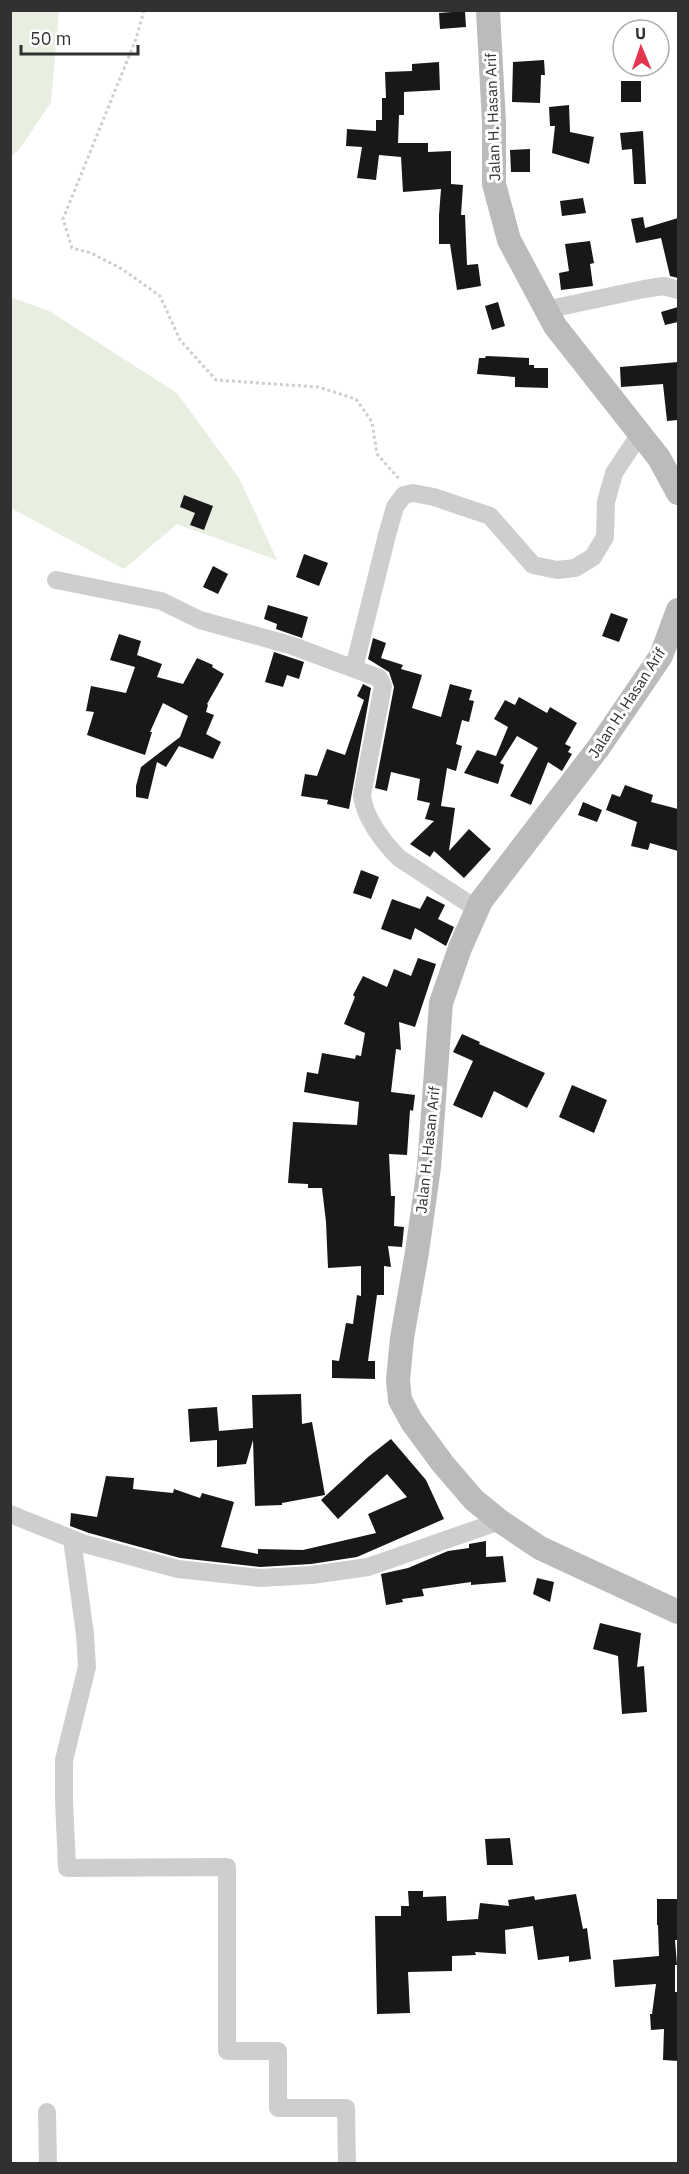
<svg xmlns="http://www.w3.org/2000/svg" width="689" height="2174" viewBox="0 0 689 2174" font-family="'IBM Plex Sans',sans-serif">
  <rect width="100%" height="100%" fill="#fff"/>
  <!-- green -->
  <path fill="#e8eee0" d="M11,10L59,11L51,102L21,147L11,157Z
    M10,297L49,311L177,393L239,478L277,560L177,524L124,569L11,508Z"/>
  <!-- building -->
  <path fill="#181818" d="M465,11L466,27L440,29L439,13Z
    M544,60L545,75H541L540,103L512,102L513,62Z
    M439,62L440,90L404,92V115H399L398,143H428V152L451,151V184L463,185L461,215H465L467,265L478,264L481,286L457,290L450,244H439V215L441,189L403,192L401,157L379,155L376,180L357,178L362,147L346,146L347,129L376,131V120H382V98H386L385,72L412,71V64Z
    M621,81H641V102H621Z
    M569,105L570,132L594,137L589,164L552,153L555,126H550L549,107Z
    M643,131L646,184H634L632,149L622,150L620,133Z
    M530,149V172H511L510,150Z
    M583,198L586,213L562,216L560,201Z
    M643,217L645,228L678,218V278L670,276L661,238L636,243L631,219Z
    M590,241L594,263L590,264L593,286L561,290L559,273L569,271L565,244Z
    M498,302L505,326L492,330L485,306Z
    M678,307V322L665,325L661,312Z
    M486,356L529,358V365H534V368H548V388L515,387V377L477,374L479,358H485Z
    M678,362V420L667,421L663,384L621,387L620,367Z
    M184,495L213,506L204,530L190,525L195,513L180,507Z
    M304,554L328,563L319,586L296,577Z
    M213,566L228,574L218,594L203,587Z
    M268,605L308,617L302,638L276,629L277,624L264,619Z
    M611,613L628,619L619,642L602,636Z
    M119,634L141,641L137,655L162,664L157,677L183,684L197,658L213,665L212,667L224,674L207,704L208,705L206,712L214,715L206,734L221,742L213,759L179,746L166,767L157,762L148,799L136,797V786L141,767L180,737L188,716L163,703L150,732H152L145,755L87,735L94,712L86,711L91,686L126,693L135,667L110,660Z
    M373,638L386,643L381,658L403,665L401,669L422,675L412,708L441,717L450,684L472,690L469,700L474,701L469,722L462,720L456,744L462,746L456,771L447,768L441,806L455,808L449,851L469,829L491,849L464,878L434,851L430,857L410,844L434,821L425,819L430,803L417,800L420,779L391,772L387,791L375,788L394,687L389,672L368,659Z
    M274,652L304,662L299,679L287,675L283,687L265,682Z
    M363,684L371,688L349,809L327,804L328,800L301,796L305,774L317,776L327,749L345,755L364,700L357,696Z
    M519,697L547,713L550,707L577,723L565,744L571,747L568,752L572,754L562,771L548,762L531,805L510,796L538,748L517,736L500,763L504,765L498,784L464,773L477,750L496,756L508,727L494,719L505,700L515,705Z
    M625,785L653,795L651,802L678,809V851L650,843L648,850L631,846L637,822L606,810L612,794L620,797Z
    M583,802L602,810L597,822L578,815Z
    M361,870L379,877L371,899L353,893Z
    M427,896L445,905L438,919L454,927L446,946L415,928L411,940L381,929L392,899L420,909Z
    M418,958L436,964L415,1027L399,1022L401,1050L396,1049L391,1092L415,1095L413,1111L410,1110L407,1155L389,1154L391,1196H395L394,1226L404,1227L402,1247L388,1246L391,1267L384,1266V1295H377L368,1361H375V1379L332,1378V1360L339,1361L346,1323L353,1324L357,1295L361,1296V1266L328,1268L326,1222L322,1188H308V1184L288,1183L293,1122L357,1125L359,1102L304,1092L307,1072L318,1074L322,1053L355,1059L356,1055L361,1056L365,1033L344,1024L355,997L353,995L363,976L387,987L394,969L411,976Z
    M462,1034L480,1042L479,1044L545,1073L527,1108L494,1091L482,1118L453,1105L473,1061L453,1052Z
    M572,1085L607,1100L594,1133L559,1117Z
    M301,1394L302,1424L312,1422L325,1495L282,1503V1505L255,1506L253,1440L246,1464L217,1467V1440L190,1442L188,1409L217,1407L219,1431L253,1428L252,1395Z
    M391,1439L426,1480L444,1519L357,1557L311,1564L260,1567L180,1558L89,1533L70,1526L71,1513L97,1517L106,1476L134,1478L133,1489L173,1493L174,1489L200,1498L202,1493L234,1502L221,1547L258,1554V1549L303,1550L376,1533L368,1514L407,1497L387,1474L338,1519L321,1500L368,1457Z
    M486,1541V1557L503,1556L506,1582L471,1585V1582L422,1589L424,1596L402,1599L403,1602L386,1605L381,1574L408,1568L448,1551L469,1548V1544Z
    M537,1578L554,1582L550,1602L533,1594Z
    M600,1623L641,1633L637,1667L644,1666L647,1712L622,1714L618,1656L593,1649Z
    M510,1838L513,1865H487L485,1839Z
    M408,1891H423V1897L446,1896L447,1921L478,1919L480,1903L509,1906L508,1900L534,1896L535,1900L576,1894L583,1929L587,1928L591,1959L569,1962V1956L538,1960L533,1926L505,1930L506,1954L475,1952L476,1955L452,1956V1971L408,1972L410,2013L377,2014L375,1916H401V1906H409Z
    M657,1899H677V1940H675L677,1965H675V1992H678V2061L663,2060L664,2029L651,2030L650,2014H652L656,1984L615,1987L613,1960L659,1956L658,1925H657Z"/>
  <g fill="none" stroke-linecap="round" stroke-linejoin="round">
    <!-- path -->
    <path stroke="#cecece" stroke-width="3" stroke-dasharray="3 3" stroke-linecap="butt" d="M144,10L136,39L63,219L72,248L91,253L122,269L160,296L180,340L216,380L318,387L356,399L372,422L377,454L400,480"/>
    <!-- minor -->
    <path stroke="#cecece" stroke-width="18" d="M545,310L644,289L664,286L678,290
      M56,580L161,601L200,620L290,645L379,678L383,686L362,795C364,817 383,842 399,858L477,909
      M354,668L387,535L395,507L404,495L413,493L434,497L490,516L533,565L557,570L575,568L593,557L605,537L606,502L614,473L640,434
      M10,1514L85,1544L178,1569L260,1578L312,1575L368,1567L500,1521
      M72,1539L85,1634L87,1667L64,1760V1800L67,1868L227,1867V2051H278V2108H346L347,2164
      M47,2112L48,2164"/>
    <!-- secondary -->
    <path stroke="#bbb" stroke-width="24" d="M488,10L494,123V184L509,240L555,326L659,458L678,493
      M678,610L661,656L599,747L481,901L460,948L441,1003L429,1167L417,1252L402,1338L398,1380L400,1400L412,1422L443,1464L474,1500L500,1521L540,1548L678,1612"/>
  </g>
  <g text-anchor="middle" stroke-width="6" stroke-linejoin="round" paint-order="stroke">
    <!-- street labels -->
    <g font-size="15" fill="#313131" stroke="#fff">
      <text transform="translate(493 117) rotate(-92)" y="5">Jalan H. Hasan Arif</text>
      <text transform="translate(627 703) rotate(-57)" y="5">Jalan H. Hasan Arif</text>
      <text transform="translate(428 1150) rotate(-84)" y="5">Jalan H. Hasan Arif</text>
    </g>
  </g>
  <!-- border -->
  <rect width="689" height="2174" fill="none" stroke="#313131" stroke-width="24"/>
  <!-- north arrow -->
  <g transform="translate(641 48) rotate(358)"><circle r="28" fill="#ffffff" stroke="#adadad" stroke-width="1.5"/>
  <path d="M0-4.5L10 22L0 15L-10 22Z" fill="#e53651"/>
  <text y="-9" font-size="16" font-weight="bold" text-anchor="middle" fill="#313131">U</text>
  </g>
  <!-- scale -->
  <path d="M21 45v9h117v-9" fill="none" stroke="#313131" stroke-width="3"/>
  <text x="30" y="45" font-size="18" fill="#313131" stroke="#ffffff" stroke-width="4.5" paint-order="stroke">50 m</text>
</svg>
